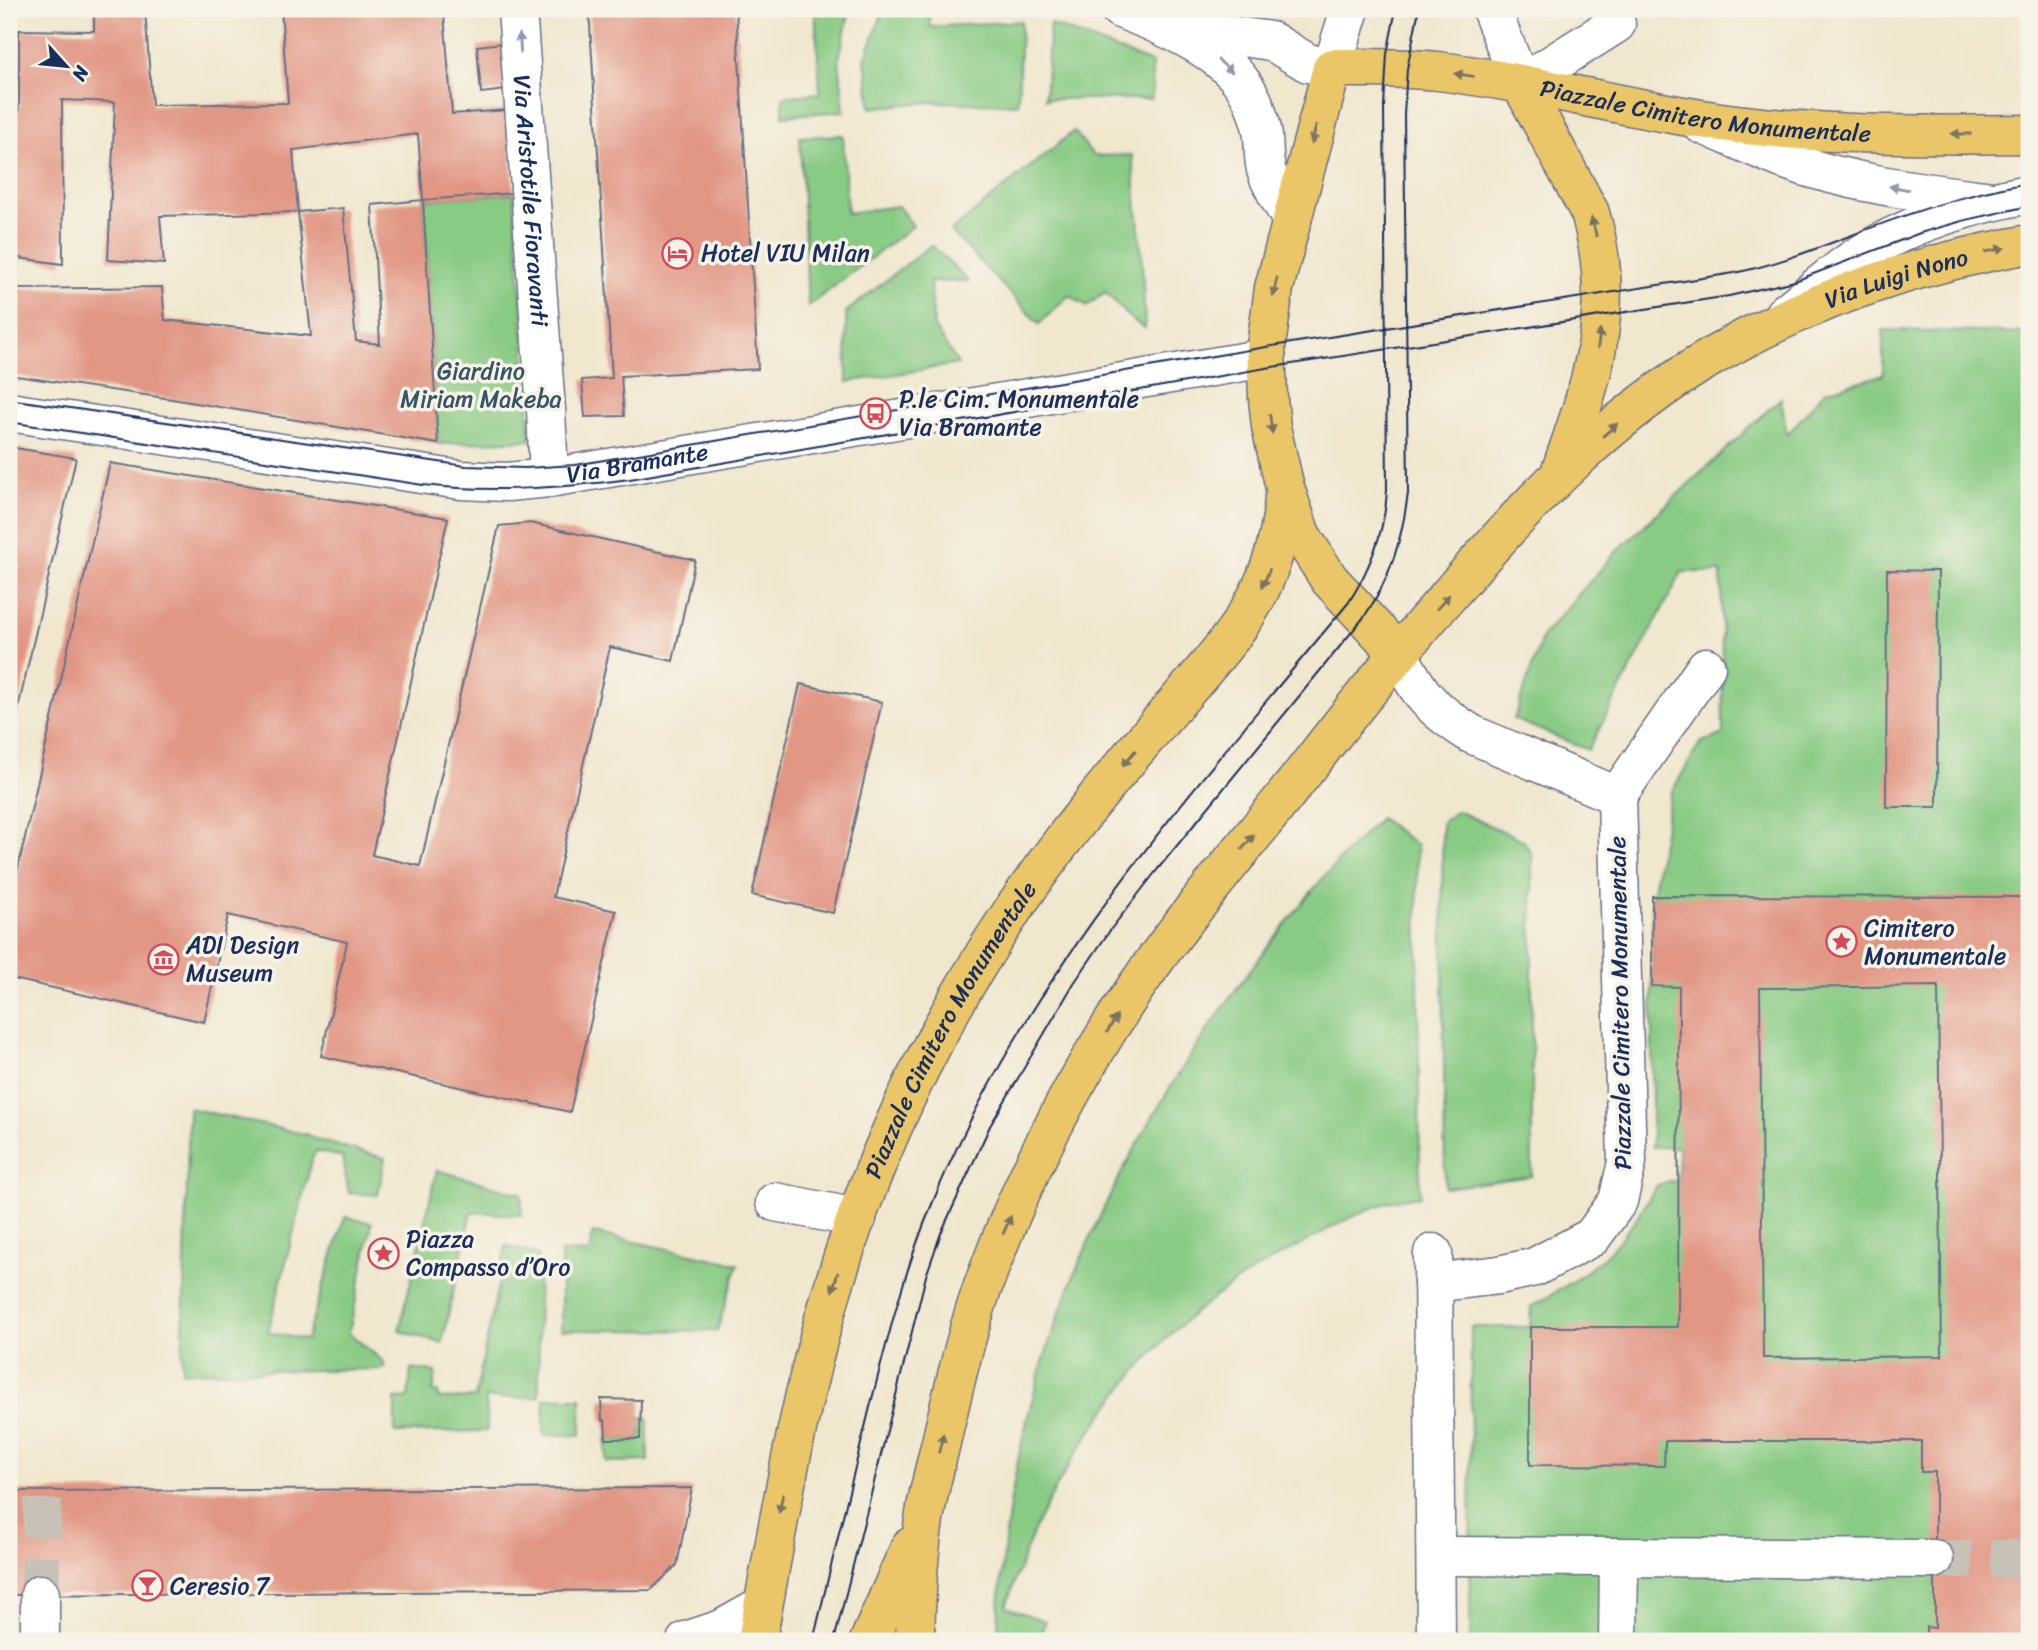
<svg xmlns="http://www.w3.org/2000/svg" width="2038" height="1650" viewBox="0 0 2038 1650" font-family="Sriracha,sans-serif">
  <rect width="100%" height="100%" fill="#f7f3e8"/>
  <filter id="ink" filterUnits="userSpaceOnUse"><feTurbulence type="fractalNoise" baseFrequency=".0143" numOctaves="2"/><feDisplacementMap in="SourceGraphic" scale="14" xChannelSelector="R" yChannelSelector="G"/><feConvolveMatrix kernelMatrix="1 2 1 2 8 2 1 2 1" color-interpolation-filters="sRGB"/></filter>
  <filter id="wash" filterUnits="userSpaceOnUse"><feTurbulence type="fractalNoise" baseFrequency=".00686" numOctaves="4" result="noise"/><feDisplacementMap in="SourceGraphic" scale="28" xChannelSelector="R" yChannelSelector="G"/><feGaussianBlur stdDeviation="1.57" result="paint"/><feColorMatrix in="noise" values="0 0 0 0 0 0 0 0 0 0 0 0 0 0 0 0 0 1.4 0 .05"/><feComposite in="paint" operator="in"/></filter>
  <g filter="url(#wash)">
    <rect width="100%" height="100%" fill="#f1e7cf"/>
    <!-- green -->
    <path fill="#89cb84" stroke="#527d71" stroke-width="2" d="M815,9H850L839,58L844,111L783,116V97L820,93Z
      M884,9H922V13L930,14V27L1021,21L1018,104L926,102L871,108L865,59Z
      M1050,24L1152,63V99H1045Z
      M1074,131L1094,156L1132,155L1142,261L1145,328C1128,320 1119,304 1105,292L1087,306L1069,295L1039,324L951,231Z
      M843,135L847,213L898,206L913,226L808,306L800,137Z
      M514,193L531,440L438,444L423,200Z
      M931,245L968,281L930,282L934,327L958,364L847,382L846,312Z
      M1883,330L2029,333V1641H1470L1471,1327H1530L1531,1307C1556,1292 1582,1277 1604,1257C1626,1236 1642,1211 1657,1185L1678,1180V1147H1652V896L1671,793L1700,743L1723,734L1721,572H1682L1588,750L1514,719L1543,635L1616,552L1781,398L1787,435L1825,391L1883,375Z
      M1457,811L1523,840L1532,854V1176L1445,1188L1442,822Z
      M1380,818L1417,845L1420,1196C1410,1198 1399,1199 1389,1202C1357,1212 1327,1230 1298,1246C1267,1262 1236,1280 1208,1302C1140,1354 1078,1441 1040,1518C1026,1546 1016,1577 1006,1607L1045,1621L1039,1641H998C998,1594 1004,1546 1011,1499C1048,1268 1165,1070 1312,891C1333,865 1357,842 1380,818Z
      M189,1108L308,1135L317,1140L385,1158L378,1195L349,1193L342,1157L316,1151L312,1159L268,1332L306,1340L345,1217L372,1223L349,1333L384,1362V1369L182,1372Z
      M437,1170L521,1194L522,1215L471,1212L442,1343L399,1331Z
      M593,1233L738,1264L717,1331L561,1330V1252L589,1253Z
      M506,1246L538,1255L539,1397L486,1398L487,1431L395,1433V1399L408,1398L411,1369L436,1372L433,1392H438L439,1399L475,1398Z
      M544,1398H581V1435H544Z
      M640,1417L648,1418V1461L606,1462V1439H640Z"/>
    <g id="blocks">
      <!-- building -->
      <path fill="#e29785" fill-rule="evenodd" d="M94,9H145L152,105L288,103L281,9H488L489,11L444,14L452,114L508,110L514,193L423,200L418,134L293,150L298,212L160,216L164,264L108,260L115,102L62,100L63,264L18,258L17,289L162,287L165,320L311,336L298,212L343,208L356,341L380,344L372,205L423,200L438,444L172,399L9,375V177L15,178L19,100V30L94,31Z
        M589,9H736L758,369L621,376L624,416L585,417L582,380L612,378Z
        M503,43L506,90L481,93L477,46Z
        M9,447L76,458L10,743H9Z
        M110,463L448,518L372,855L420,866L499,526L530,523L695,560L673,661L610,647L553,897L616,911L570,1112L321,1056L347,942L228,915L204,1022L9,978V908Z
        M1887,570L1938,571L1937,807H1886Z
        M800,684L882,702L833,913L752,895Z
        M1652,896L2029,897V1641H1926V1627L1935,1628V1472H1921V1441H1665L1664,1466L1530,1465V1327H1678L1679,987L1652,986ZM1938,986L1942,1356L1763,1358L1760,988Z
        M601,1399L641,1400L640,1439H606L605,1420L602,1421Z
        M692,1488L677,1565L651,1590L9,1595V1491Z"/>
    </g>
  </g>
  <g filter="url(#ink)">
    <use href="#blocks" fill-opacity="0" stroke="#666f86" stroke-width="2"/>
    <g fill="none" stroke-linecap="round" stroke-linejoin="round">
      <!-- minor-tunnel -->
      <path stroke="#c6c2b8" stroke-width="38" stroke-dasharray="38 19" stroke-linecap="butt" d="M1934,1559H2029
        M40,1594L43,1491"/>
      <defs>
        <g id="minor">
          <path id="s1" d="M517,9L546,410L549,478"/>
          <path d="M1120,9C1169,28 1238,55 1256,109C1258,116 1261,123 1262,130C1265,144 1262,159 1267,173C1273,189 1284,205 1292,221"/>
          <path d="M1491,9L1521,84L1616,24"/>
          <path d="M1178,28L1271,41L1308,63L1332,68L1350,9"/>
          <path d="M1701,124C1729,136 1757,149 1785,160C1851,184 1922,192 1991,201"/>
          <path d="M1784,314C1808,295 1831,274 1857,257C1908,223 1969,205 2029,194"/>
          <path id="s2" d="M9,412L461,480L507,482L549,478L1266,358"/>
          <path d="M1398,653C1421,697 1429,707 1471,734L1617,796"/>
          <path d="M775,1202L857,1218"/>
          <path d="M1433,1253L1436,1641"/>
          <path d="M1433,1283L1499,1275L1535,1267L1592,1237L1618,1201L1627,1162L1617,796L1706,667"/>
          <path d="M1436,1556L1934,1559"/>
          <path d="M40,1641V1594"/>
          <path d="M686,1641L722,1629L763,1606"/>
          <path d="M1618,1641L1619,1557"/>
        </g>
        <g id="major">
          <path d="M1521,84L1590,213C1618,307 1592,382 1561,470"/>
          <path id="s3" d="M1398,653L1329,579L1301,535L1285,488L1271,427L1268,398L1266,347L1274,288L1332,68C1367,68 1403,67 1438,71C1533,82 1626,109 1721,122C1824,136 1926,135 2029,134"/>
          <path id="s4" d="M757,1641C776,1535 794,1430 822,1326C849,1227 888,1129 936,1038C978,959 1029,882 1085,812C1114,775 1145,739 1176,703C1234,635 1277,592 1284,497"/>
          <path d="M869,1641L910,1547"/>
          <path id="s5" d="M915,1641C916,1597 918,1552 926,1508C931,1480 939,1453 945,1425C957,1375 968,1326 986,1278C1023,1177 1074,1079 1134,990C1191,906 1260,830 1321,750C1366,692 1413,636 1461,581C1534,497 1612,416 1708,359C1806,301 1917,264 2029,244"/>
        </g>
      </defs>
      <!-- minor casing -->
      <use href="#minor" stroke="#666f86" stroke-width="41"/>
      <!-- major casing -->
      <use href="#major" stroke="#666f86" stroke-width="41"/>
      <!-- minor -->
      <use href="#minor" stroke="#fff" stroke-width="38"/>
      <!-- major -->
      <use href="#major" stroke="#ebc669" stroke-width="38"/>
      <!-- tram -->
      <path stroke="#1b2f5e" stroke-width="2" d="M9,399L466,466L526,468L575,465L1266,347L1734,273C1774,265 1810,251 1847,237C1906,214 1967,193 2029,183
        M9,422L423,485C493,493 561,488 630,479L1266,368L1729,296L1795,281L1920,233L1966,220L2029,206
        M813,1641C832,1562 851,1482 871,1403C888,1337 904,1272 930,1209C1023,978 1192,791 1349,602C1371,567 1385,531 1387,490L1384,106L1387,54L1396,9
        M834,1641L926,1276L941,1233L990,1126L1074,983L1111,929L1157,870L1364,617C1391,578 1402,539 1408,493L1404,114L1407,69L1419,9"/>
    </g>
    <!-- one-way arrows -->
    <defs><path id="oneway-solid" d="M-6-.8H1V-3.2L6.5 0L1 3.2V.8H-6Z" transform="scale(1.75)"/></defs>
    <g fill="#8d97ae">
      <use href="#oneway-solid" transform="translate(520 43) rotate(-94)"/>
      <use href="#oneway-solid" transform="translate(1225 66) rotate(41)"/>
      <use href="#oneway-solid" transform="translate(1899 188) rotate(-170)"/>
    </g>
    <g fill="#797363">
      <use href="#oneway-solid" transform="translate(1464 75) rotate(-171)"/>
      <use href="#oneway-solid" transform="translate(1314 134) rotate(105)"/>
      <use href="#oneway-solid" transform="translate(1961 134) rotate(180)"/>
      <use href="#oneway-solid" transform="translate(1594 227) rotate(-105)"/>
      <use href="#oneway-solid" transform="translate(1995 250) rotate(-12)"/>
      <use href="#oneway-solid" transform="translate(1275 287) rotate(102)"/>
      <use href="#oneway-solid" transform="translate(1599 339) rotate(-82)"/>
      <use href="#oneway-solid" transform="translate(1271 424) rotate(82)"/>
      <use href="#oneway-solid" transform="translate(1610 430) rotate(-41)"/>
      <use href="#oneway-solid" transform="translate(1266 578) rotate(112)"/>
      <use href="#oneway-solid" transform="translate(1443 602) rotate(-49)"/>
      <use href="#oneway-solid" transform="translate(1129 758) rotate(130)"/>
      <use href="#oneway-solid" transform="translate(1248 842) rotate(-51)"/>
      <use href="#oneway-solid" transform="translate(1112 1024) rotate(-58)"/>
      <use href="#oneway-solid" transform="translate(1007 1225) rotate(-66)"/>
      <use href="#oneway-solid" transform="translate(835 1282) rotate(107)"/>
      <use href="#oneway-solid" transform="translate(941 1443) rotate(-77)"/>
      <use href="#oneway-solid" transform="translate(781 1503) rotate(102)"/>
    </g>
  </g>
  <!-- icons -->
  <defs>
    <symbol id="hotel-ring" viewBox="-11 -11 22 22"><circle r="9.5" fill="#f7f3e8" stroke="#d1495b" stroke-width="1.5"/><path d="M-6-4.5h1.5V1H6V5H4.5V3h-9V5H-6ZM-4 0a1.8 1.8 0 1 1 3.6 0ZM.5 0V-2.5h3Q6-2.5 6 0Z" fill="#d1495b"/></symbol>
    <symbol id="bus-ring" viewBox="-11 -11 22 22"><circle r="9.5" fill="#f7f3e8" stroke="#d1495b" stroke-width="1.5"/><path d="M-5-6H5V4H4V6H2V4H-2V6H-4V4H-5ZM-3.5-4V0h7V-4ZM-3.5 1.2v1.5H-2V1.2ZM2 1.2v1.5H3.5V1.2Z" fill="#d1495b"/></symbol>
    <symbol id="sight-ring" viewBox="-11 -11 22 22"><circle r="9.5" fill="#f7f3e8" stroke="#d1495b" stroke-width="1.5"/><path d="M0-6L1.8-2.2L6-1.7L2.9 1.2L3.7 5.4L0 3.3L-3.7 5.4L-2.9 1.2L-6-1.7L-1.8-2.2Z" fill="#d1495b"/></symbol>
    <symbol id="museum-ring" viewBox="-11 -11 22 22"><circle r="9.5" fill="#f7f3e8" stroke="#d1495b" stroke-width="1.5"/><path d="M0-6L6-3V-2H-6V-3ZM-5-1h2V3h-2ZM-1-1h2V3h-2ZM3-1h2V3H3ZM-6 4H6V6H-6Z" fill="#d1495b"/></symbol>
    <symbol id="bar-ring" viewBox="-11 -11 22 22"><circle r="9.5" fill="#f7f3e8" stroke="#d1495b" stroke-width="1.5"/><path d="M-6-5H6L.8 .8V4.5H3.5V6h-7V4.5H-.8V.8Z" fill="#d1495b"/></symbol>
  </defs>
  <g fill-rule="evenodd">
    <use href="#hotel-ring" x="660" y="236" width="35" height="35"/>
    <use href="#bus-ring" x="858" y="396" width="35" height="35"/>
    <use href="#sight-ring" x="1824" y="924" width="35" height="35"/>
    <use href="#museum-ring" x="146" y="942" width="35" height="35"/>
    <use href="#sight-ring" x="366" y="1236" width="35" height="35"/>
    <use href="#bar-ring" x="130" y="1568" width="35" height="35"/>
  </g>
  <g text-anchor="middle" stroke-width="7" stroke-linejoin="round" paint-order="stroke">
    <!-- street labels -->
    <g font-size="24" fill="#1b2f5e" stroke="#f7f3e8">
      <text dy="8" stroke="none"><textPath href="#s3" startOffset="1010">Piazzale Cimitero Monumentale</textPath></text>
      <text dy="8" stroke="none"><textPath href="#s1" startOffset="192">Via Aristotile Fioravanti</textPath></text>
      <text dy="8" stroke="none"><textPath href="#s5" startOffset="1759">Via Luigi Nono</textPath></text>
      <text dy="8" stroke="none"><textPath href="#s2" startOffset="635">Via Bramante</textPath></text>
      <text transform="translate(1620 1003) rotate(-91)" y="8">Piazzale Cimitero Monumentale</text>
      <text dy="8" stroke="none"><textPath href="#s4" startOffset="646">Piazzale Cimitero Monumentale</textPath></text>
    </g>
    <!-- poi labels -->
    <g font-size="24" fill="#1b2f5e" stroke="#f7f3e8" text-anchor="start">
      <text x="701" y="261">Hotel VIU Milan</text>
      <text x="899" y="407">P.le Cim. Monumentale<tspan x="899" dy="28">Via Bramante</tspan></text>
      <text x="1864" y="936">Cimitero<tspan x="1864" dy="28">Monumentale</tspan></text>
      <text x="186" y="953">ADI Design<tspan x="186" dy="28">Museum</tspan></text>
      <text x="406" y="1247">Piazza<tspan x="406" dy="28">Compasso d’Oro</tspan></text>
      <text x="170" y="1594">Ceresio 7</text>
    </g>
    <!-- park labels -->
    <g font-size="24" fill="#365668" stroke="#f7f3e8">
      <text x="481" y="379">Giardino<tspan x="481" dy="28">Miriam Makeba</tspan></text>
    </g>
  </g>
  <!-- margin -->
  <rect width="2038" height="1650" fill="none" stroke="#f7f3e8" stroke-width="35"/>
  <!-- north arrow -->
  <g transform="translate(66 66) rotate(117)" stroke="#f7f3e8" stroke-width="5" paint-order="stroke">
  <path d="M0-5L12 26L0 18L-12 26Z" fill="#1b2f5e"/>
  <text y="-10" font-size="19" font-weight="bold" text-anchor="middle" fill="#1b2f5e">N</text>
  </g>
</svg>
